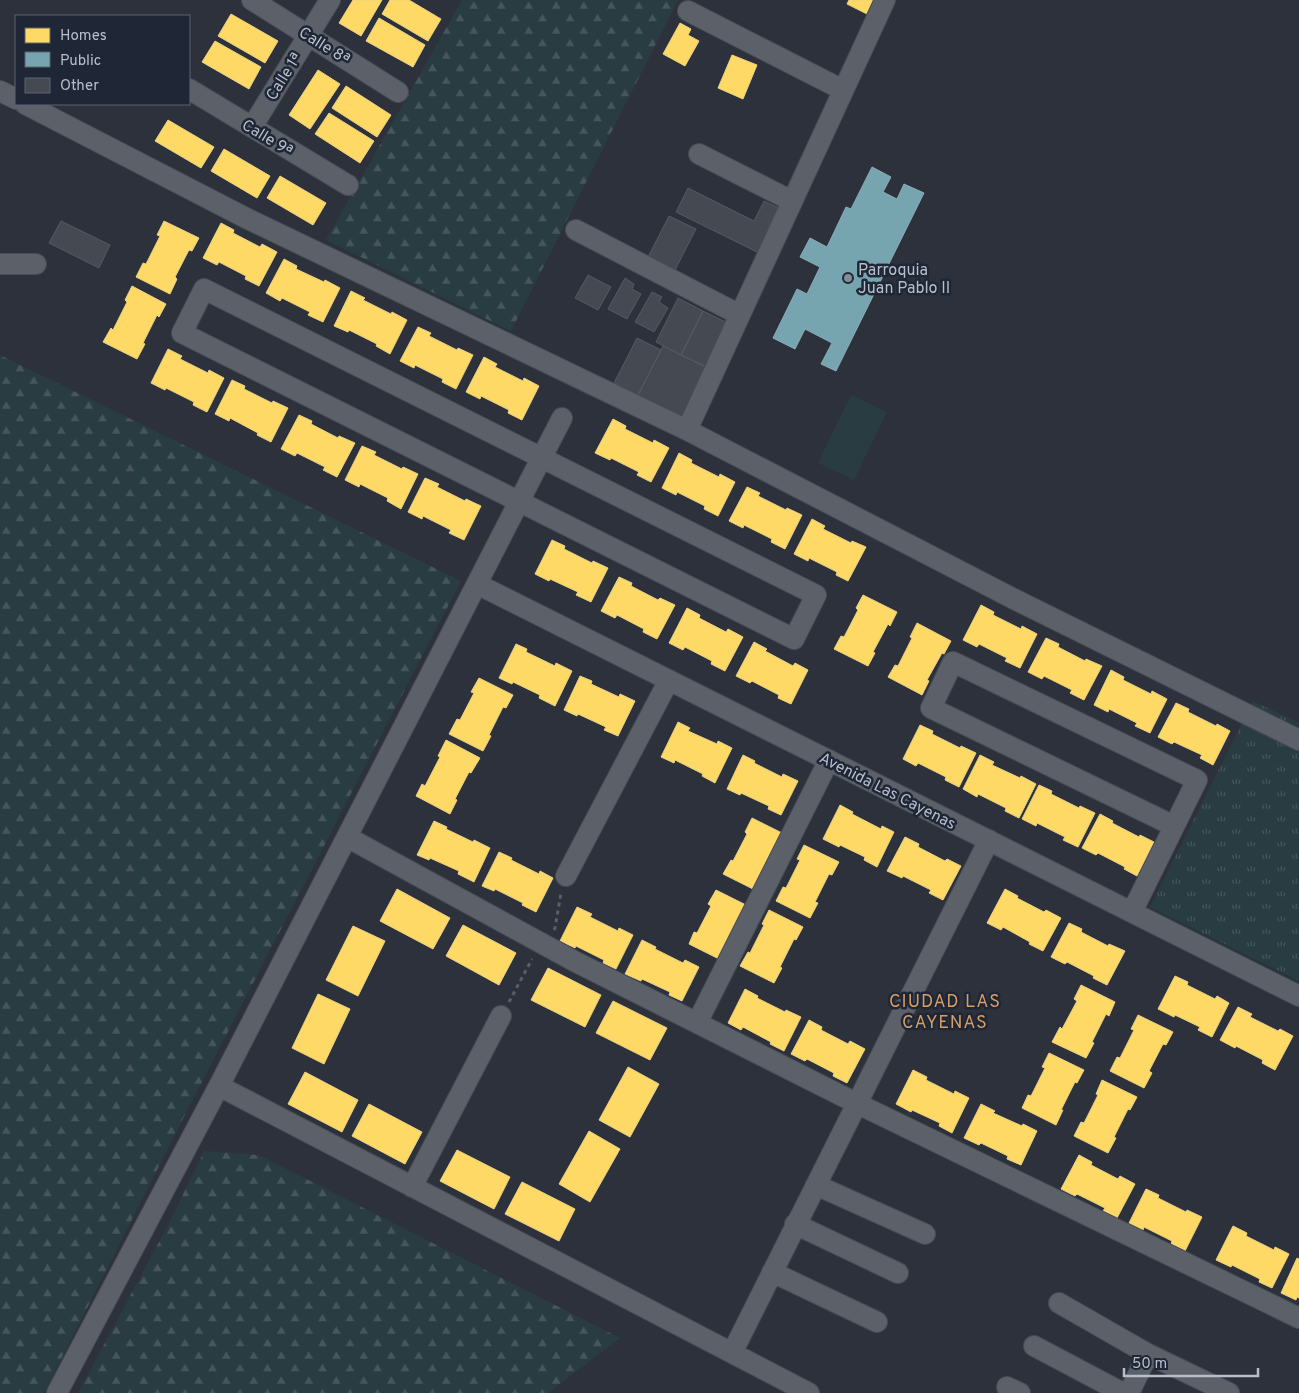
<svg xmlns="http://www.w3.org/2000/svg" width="1299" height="1393" viewBox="0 0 1299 1393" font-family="Overpass,sans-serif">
  <defs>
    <pattern id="grass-tufts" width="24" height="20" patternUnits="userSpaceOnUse" patternTransform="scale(1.25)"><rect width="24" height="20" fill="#293c41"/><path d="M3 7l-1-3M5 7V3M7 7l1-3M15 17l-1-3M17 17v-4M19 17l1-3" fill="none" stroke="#46565b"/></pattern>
    <pattern id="forest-firs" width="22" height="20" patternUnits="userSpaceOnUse" patternTransform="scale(1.25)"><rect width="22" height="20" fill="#293c41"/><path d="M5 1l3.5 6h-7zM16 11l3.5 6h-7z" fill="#46565b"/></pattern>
  </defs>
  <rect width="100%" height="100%" fill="#2c313b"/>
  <!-- grass -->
  <path fill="url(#grass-tufts)" d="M1253,701L1299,723V981L1150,907Z"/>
  <!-- forest -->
  <path fill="url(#forest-firs)" d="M462,0H678L511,331L326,240Z
    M0,355L461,581L190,1105L44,1393H0Z
    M204,1151L259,1155L620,1338L548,1393H78L168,1225Z"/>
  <!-- pitch -->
  <path fill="#293c41" d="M851,395L887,412L854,480L818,463Z"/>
  <!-- homes -->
  <path fill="#ffd966" stroke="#e9d184" d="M353,0H382L361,36L339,23Z
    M390,0H409L441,19L428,41L382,14Z
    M849,0H879L871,16L847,4Z
    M231,14L278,41L265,63L218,36Z
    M379,18L425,45L413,67L366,41Z
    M680,23L691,29L688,35L699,41L685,66L663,54Z
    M215,41L261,67L249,89L202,62Z
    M732,55L757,65L743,99L718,88Z
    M318,70L340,84L310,129L289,115Z
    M346,86L391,115L377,137L332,108Z
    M329,113L374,141L360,163L315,134Z
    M168,120L214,147L201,168L155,141Z
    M224,149L270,176L257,198L211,171Z
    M280,176L326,203L313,225L267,198Z
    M164,221L199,238L192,251L189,250L175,277L177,279L170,294L136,277L143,263L146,264L160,236L157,235Z
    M221,223L234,230L233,233L260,247L262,244L277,252L259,286L245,279L246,276L219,262L217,265L203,258Z
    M284,259L297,266L296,269L324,282L325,280L340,288L323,322L308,315L310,312L282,298L280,301L266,293Z
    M132,286L166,304L159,317L157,315L143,343L145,344L137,359L103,342L111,328L113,330L127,302L125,300Z
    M351,291L365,298L363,300L391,314L392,312L407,320L390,354L376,346L377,344L349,330L348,332L334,326Z
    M418,327L431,333L429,336L457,350L458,348L473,355L456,389L442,382L443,379L415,365L414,368L400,361Z
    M168,349L182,356L180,359L208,373L209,370L224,378L207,412L193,405L194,402L166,388L165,390L151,383Z
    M484,357L497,364L495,367L523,381L524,378L539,386L522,420L508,413L509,410L481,396L480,399L466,392Z
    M232,380L245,386L244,389L272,403L273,401L288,408L271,442L257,435L258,433L230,418L229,421L215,414Z
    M299,415L312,421L311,424L338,438L339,436L355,443L337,477L323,470L325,467L297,453L295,456L281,449Z
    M613,419L626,426L625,429L653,443L654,440L669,448L651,482L637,475L639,472L611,458L610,460L595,453Z
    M362,446L376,452L374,455L402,469L403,467L418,474L401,509L387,501L388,498L360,484L359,487L345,480Z
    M679,453L692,460L691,463L719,477L720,474L735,482L718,516L704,509L705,506L677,492L676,495L662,488Z
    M425,478L439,484L437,487L465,501L466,499L481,506L464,540L449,533L451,530L423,516L422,519L408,512Z
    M747,487L760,493L758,496L786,510L787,508L802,515L785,549L771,542L772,539L744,525L743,528L729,521Z
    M812,519L825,526L823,529L851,543L852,541L866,547L848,581L836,575L837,572L809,558L808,561L794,554Z
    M552,540L565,546L564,549L592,563L593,561L608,568L591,602L576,595L578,592L550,579L549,581L535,574Z
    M619,577L632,583L631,586L658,600L660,598L675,605L657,639L643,632L644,629L617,615L615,618L601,611Z
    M863,595L897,612L890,626L888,624L873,652L875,653L868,666L834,649L841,636L844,637L858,610L856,608Z
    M981,605L994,612L993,615L1021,629L1022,626L1037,634L1020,668L1005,661L1007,658L979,644L977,647L963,640Z
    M687,608L700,615L699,618L726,632L728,629L743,637L725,671L711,664L712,661L685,647L683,650L669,643Z
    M917,623L951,641L944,654L942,653L927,680L929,681L922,695L888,677L895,665L898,666L912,638L910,637Z
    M1046,638L1059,644L1058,647L1085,661L1086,659L1102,666L1084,700L1070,693L1072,690L1044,676L1042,679L1028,672Z
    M754,642L767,649L765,651L793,666L795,663L808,670L791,704L778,698L779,695L752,681L750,683L736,676Z
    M516,644L527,649L526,652L555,666L556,663L572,671L555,706L539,698L540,695L513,682L512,684L499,678Z
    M1111,670L1124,677L1123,680L1151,694L1152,691L1167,699L1150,733L1135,726L1137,723L1109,709L1108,712L1094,705Z
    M580,676L592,681L591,684L619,697L620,694L635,701L618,736L604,730L606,727L578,714L577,716L564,710Z
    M479,678L513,695L506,708L503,707L489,735L491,736L483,751L449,734L457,719L460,720L474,693L471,692Z
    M1176,703L1189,709L1188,712L1216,726L1217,724L1230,731L1213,765L1200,758L1202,755L1174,742L1172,744L1158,737Z
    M678,722L690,728L688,731L717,744L718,741L732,748L715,783L702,776L703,774L675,760L674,763L661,757Z
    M920,725L933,731L932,734L960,748L961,746L976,753L959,787L945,780L946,777L918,763L916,766L903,759Z
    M446,740L480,758L471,773L469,772L455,799L457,800L450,814L416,796L422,784L425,786L440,757L438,756Z
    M743,755L755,761L754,763L782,777L783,774L798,781L781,815L768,809L769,806L741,793L740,795L727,789Z
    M980,755L994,762L992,765L1020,778L1021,776L1036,784L1019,818L1005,811L1006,808L978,794L977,797L963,789Z
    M1039,785L1052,791L1051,794L1079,808L1080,806L1095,813L1078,847L1063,840L1065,837L1037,823L1036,826L1022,819Z
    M840,805L853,812L852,814L881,829L882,826L894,832L877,867L864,860L865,857L840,845L839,847L823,839Z
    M1100,814L1113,821L1112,823L1139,837L1140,835L1154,842L1137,876L1124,869L1125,867L1098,853L1096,855L1082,848Z
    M752,818L786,835L757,891L723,874L731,860L733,861L747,834L745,832Z
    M434,821L447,827L446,829L473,842L474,840L490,848L474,882L458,874L459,871L430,858L429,860L417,855Z
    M905,837L919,844L918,847L945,861L947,859L961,866L943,900L929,893L931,890L903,876L902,878L887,871Z
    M804,845L839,862L832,875L829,874L815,902L818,903L810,918L776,901L783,887L786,888L800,860L797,859Z
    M499,852L512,858L511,860L539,874L540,871L553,878L536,912L522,905L523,903L495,889L494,891L482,886Z
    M397,889L450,918L433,949L380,921Z
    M1005,889L1018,896L1017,898L1044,912L1046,910L1061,918L1043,951L1029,944L1030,942L1003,927L1001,930L987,923Z
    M716,890L750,907L723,961L689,944L694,932L697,933L711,906L708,904Z
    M577,907L592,914L590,917L618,931L619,928L633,935L616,969L603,963L604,960L576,946L575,948L560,941Z
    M769,910L803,927L796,940L794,939L780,967L782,968L774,983L740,966L748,952L750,953L764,925L762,924Z
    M1069,923L1082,929L1081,932L1108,946L1109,944L1125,951L1107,985L1093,978L1094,976L1067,962L1065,964L1051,957Z
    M463,925L516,953L499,985L446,956Z
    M353,926L385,941L358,996L326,980Z
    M642,940L656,947L655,949L683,963L685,960L699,967L682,1001L669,995L670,992L642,979L641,981L625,974Z
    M548,968L601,995L585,1027L531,1000Z
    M1175,976L1188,982L1187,985L1215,999L1217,996L1229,1003L1212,1037L1198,1030L1200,1027L1175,1015L1174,1017L1158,1009Z
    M1081,985L1115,1002L1109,1016L1106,1014L1092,1042L1094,1043L1086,1058L1052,1042L1060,1027L1062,1029L1077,1001L1074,999Z
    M745,989L758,996L757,998L785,1012L786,1010L801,1017L784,1051L770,1044L771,1042L743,1027L741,1030L728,1023Z
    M318,994L350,1009L324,1064L292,1048Z
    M613,1001L667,1028L650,1060L596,1033Z
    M1238,1007L1252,1014L1250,1017L1278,1031L1280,1029L1293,1036L1275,1070L1262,1063L1263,1060L1236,1046L1235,1048L1220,1040Z
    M1138,1015L1173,1032L1166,1045L1163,1044L1149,1071L1152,1073L1144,1088L1110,1071L1117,1057L1120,1058L1134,1030L1131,1029Z
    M809,1020L822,1027L821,1030L848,1044L850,1041L865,1049L847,1083L833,1076L834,1073L807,1059L805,1061L791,1054Z
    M1049,1053L1084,1070L1077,1083L1075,1082L1061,1110H1063L1056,1125L1022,1108L1028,1095L1031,1096L1045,1068L1042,1067Z
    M628,1067L659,1084L630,1137L599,1120Z
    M913,1070L927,1077L926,1080L954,1094L955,1091L969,1098L952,1133L939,1126L940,1123L912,1110L911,1112L896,1104Z
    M305,1072L358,1100L342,1132L288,1104Z
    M1102,1080L1137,1097L1130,1110L1128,1109L1114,1137L1116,1138L1108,1153L1074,1136L1081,1122L1084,1123L1098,1095L1096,1094Z
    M369,1104L422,1132L405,1164L352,1136Z
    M981,1104L995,1111L993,1113L1022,1126L1023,1124L1037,1131L1021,1165L1007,1159L1008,1156L981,1143L979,1145L964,1138Z
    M589,1131L620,1149L590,1202L559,1184Z
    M457,1150L510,1177L494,1209L440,1181Z
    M1079,1155L1092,1162L1091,1165L1118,1179L1120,1176L1135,1184L1117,1218L1103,1211L1105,1208L1077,1194L1075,1196L1061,1189Z
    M522,1182L575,1209L559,1241L505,1214Z
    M1146,1189L1159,1195L1158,1198L1186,1212L1187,1210L1202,1217L1185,1251L1171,1244L1172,1241L1144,1227L1143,1230L1129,1223Z
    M1233,1226L1247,1233L1246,1236L1274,1250L1275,1247L1289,1254L1272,1288L1259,1282L1260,1279L1232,1265L1231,1267L1216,1260Z
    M1297,1258L1299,1259V1298L1297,1297L1296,1300L1281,1293Z"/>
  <!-- public -->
  <path fill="#76a5af" stroke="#8aacb7" d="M872,167L891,177L883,192L897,199L904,184L924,193L836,371L821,364L832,343L805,329L795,349L773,338L797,289L807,294L820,267L800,257L810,238L827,247L846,207L851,209Z"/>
  <!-- building -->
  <path fill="#454a52" stroke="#545963" d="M688,188L754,221L764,201L781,209L759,253L676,212Z
    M669,216L696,229L674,272L647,259Z
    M61,221L110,245L99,268L49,243Z
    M588,275L611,287L598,310L575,298Z
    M625,278L634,284L632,289L641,294L627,319L608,309Z
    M652,292L662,297L659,302L668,308L654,332L635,322Z
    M678,298L703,311L681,355L656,342Z
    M703,311L730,324L708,368L681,355Z
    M637,338L661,350L638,395L614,383Z
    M663,346L708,368L683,418L638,395Z"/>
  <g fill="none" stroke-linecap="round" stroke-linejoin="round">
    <defs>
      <path id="minor" d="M252,0L398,92
        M688,11L843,90
        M189,89L348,185
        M0,91L16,99
        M25,104L246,218L687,430L1016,600L1299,740
        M252,127L330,0
        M699,154L792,201
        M576,230L740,315
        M0,264H36
        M204,289L816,595L794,639L182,333Z
        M687,430L885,0
        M477,584L1299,996
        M347,837L574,961L856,1103L1299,1318
        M566,876L669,680
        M1132,912L1197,780L953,662L931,708L1174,826
        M697,1023L829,760
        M219,1086L809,1393
        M816,1185L925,1234
        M412,1187L501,1016
        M795,1224L898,1273
        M772,1272L877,1322
        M1059,1303L1148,1354
        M1034,1346L1123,1393
        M732,1353L989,840
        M1007,1387L1020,1393
        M57,1393L219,1086L562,418
        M1129,1393L1148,1354L1229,1393"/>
    </defs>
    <!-- minor casing -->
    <use href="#minor" stroke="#484c53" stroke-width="22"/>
    <!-- path -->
    <path stroke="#5a5f65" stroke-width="3" stroke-dasharray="4 4" stroke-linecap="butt" d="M554,930L555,928L561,893
      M509,1002L532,959"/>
    <!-- minor -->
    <use href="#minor" stroke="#5c6069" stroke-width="20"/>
  </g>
  <!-- markers -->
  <circle fill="#868d99" stroke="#1f2736" stroke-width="2" cx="848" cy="278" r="5"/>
  <g text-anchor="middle" stroke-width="5" stroke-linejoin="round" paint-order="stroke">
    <!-- street labels -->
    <g font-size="16" fill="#b7becb" stroke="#1f2736">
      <text transform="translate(325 45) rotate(32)" y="6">Calle 8ª</text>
      <text transform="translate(283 76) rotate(-58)" y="6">Calle 1ª</text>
      <text transform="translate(268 137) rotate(31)" y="6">Calle 9ª</text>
      <text transform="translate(888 790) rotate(27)" y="6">Avenida Las Cayenas</text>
    </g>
    <!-- poi labels -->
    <g font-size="16" fill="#b7becb" stroke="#1f2736" text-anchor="start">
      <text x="858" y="275">Parroquia<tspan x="858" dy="18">Juan Pablo II</tspan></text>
    </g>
    <!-- neighbourhood labels -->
    <g font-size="18" letter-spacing="1" fill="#d79d66" stroke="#1f2736">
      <text x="945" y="1007">CIUDAD LAS<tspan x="945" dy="21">CAYENAS</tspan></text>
    </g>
  </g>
  <!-- legend -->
  <rect x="15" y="15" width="175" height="90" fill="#1f2736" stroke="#5c6372"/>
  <rect x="25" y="28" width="25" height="15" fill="#ffd966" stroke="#5c6372"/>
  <text x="60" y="40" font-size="15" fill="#b7becb">Homes</text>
  <rect x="25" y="52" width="25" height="15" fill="#76a5af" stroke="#5c6372"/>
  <text x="60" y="65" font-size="15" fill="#b7becb">Public</text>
  <rect x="25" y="78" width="25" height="15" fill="#454a52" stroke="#5c6372"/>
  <text x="60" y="90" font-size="15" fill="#b7becb">Other</text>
  <!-- scale -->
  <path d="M1124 1368v8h134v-8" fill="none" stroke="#b7becb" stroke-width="2.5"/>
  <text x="1132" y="1368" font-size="15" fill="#b7becb" stroke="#1f2736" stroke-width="4" paint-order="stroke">50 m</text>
</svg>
